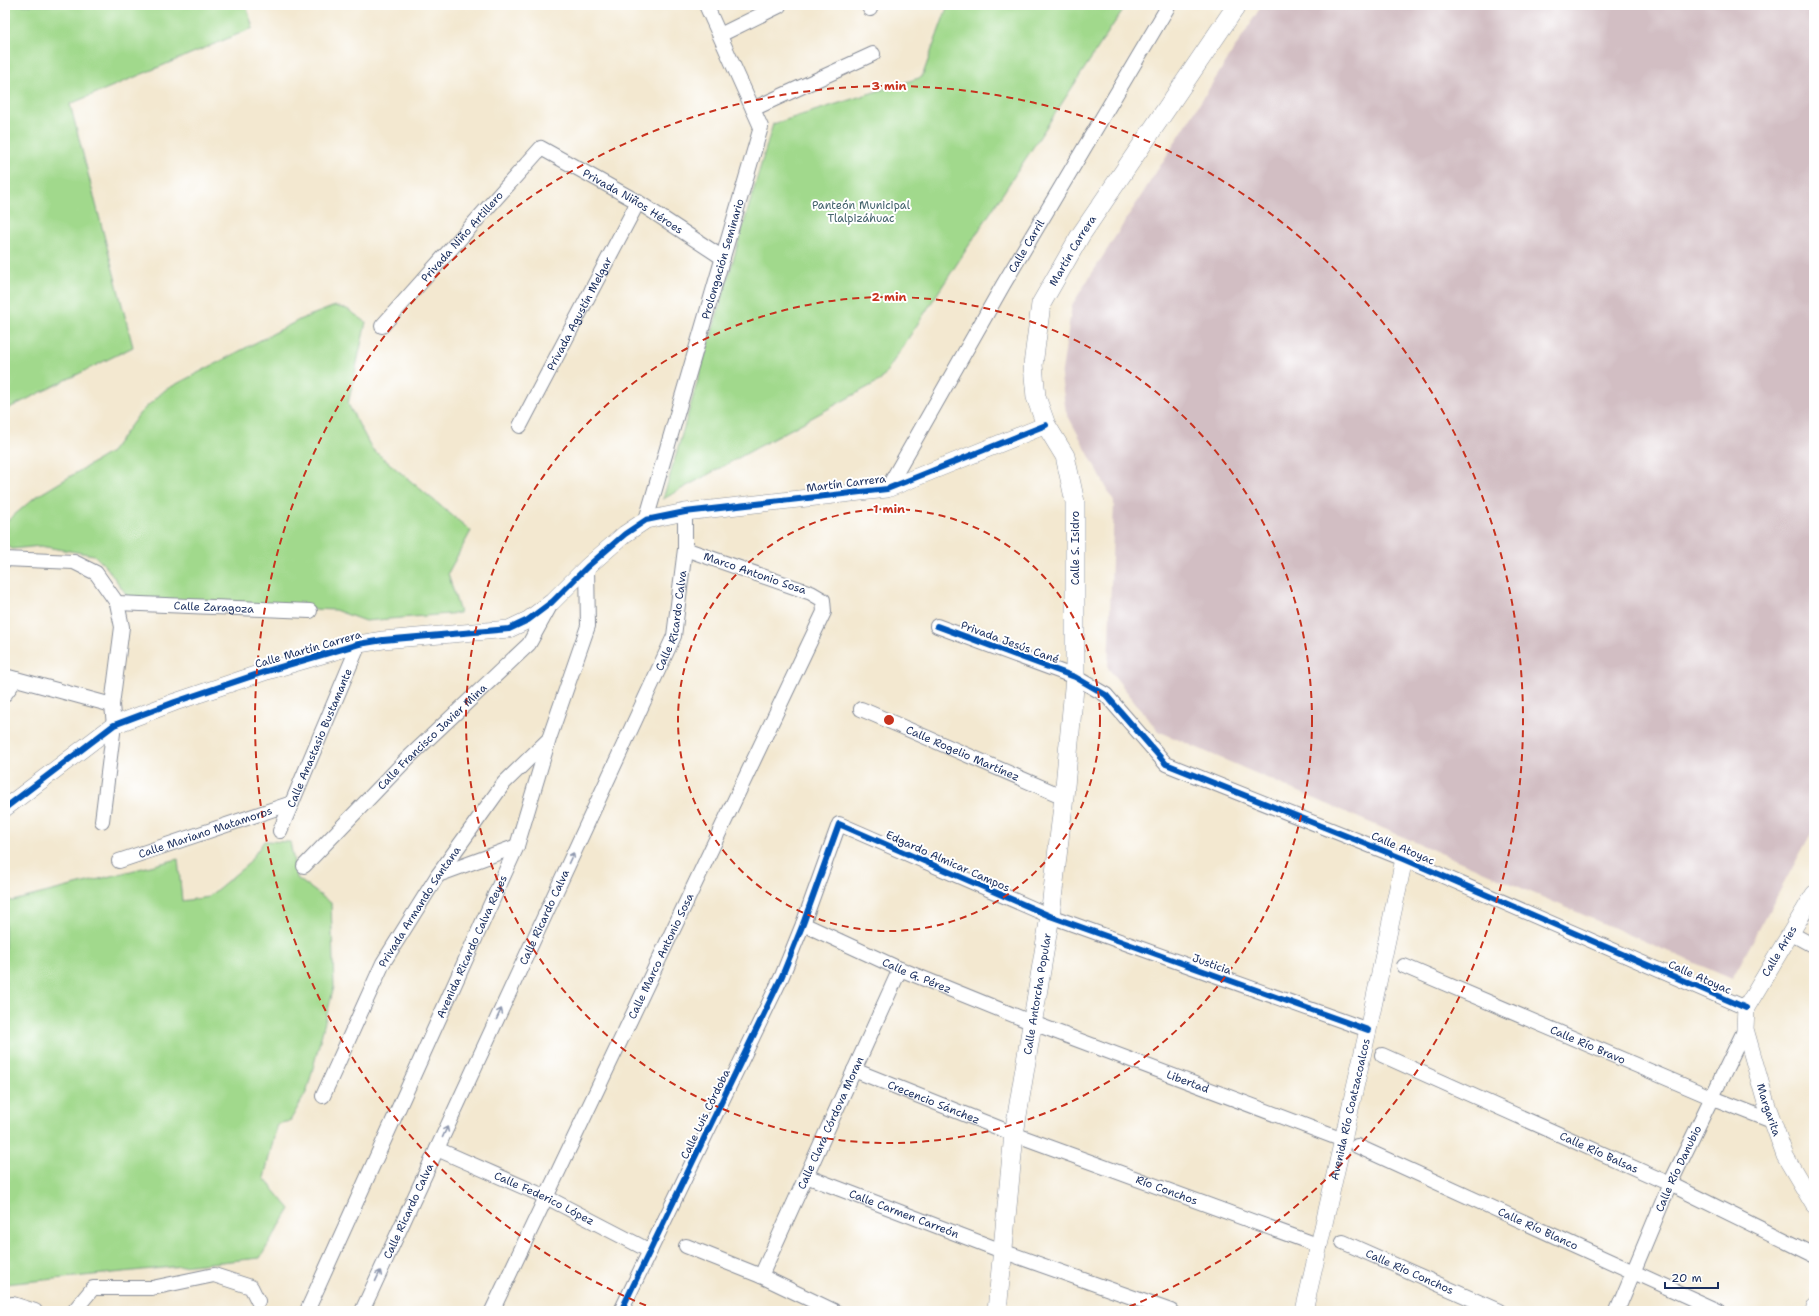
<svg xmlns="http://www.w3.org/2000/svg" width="1819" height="1316" viewBox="0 0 1819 1316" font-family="'Shantell Sans',sans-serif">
  <rect width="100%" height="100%" fill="#fff"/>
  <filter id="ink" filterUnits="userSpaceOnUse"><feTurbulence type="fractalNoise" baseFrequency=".025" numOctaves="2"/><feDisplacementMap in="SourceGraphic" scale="8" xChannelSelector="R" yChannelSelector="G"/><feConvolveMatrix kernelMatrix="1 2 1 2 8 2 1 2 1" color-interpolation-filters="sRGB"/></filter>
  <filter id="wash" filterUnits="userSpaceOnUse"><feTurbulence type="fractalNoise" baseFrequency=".012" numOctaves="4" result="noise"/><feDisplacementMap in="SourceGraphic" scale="16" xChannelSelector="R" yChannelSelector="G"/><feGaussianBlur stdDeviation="0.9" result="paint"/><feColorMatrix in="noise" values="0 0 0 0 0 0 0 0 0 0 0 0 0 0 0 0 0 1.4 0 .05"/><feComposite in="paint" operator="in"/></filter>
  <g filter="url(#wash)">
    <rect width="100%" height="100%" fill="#f3e8d0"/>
    <!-- industrial -->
    <path fill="#d2bec3" d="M1262,5H1814V828L1732,979L1158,731L1108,668L1114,502L1066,412L1061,377L1072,305Z"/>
    <!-- green -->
    <path fill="#a1d98c" stroke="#5e8475" d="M5,5H246L253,28L70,104L133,347L5,410Z
      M948,5H1126L881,380L663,499L773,124L922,77Z
      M335,306L347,309L366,322L348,404L372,449L471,531L448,573L460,613L365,621L335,610L131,601L107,568L94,555L40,546L12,549L5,543V523L34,498L111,452L140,413L165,390L301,319Z
      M264,841L290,842L297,878L331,903L334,987L307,1091L290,1121L277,1124L264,1178L290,1209L260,1258L5,1284V900L13,901L178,859L182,901L208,897L248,864Z"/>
  </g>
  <g filter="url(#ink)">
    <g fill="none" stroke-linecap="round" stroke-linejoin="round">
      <defs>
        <g id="minor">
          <path d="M868,5L870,9"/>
          <path d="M720,35L779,6"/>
          <path d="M753,109L873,54"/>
          <path id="s1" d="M382,326L541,148L638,202L723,258"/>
          <path id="s2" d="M520,426L638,202"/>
          <path id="s3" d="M887,489L1003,285L1169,5"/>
          <path id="s4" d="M646,520L761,127L706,5"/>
          <path d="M5,559L74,562L96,573L117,603L122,627L112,705L114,725L102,821"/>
          <path id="s5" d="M117,603L310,611"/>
          <path d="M937,626L1075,677L1106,695L1166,764L1404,859L1746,1008"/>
          <path d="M5,676L112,705"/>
          <path d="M5,694L16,679"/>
          <path id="s6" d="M861,709L1064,797"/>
          <path id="s7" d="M280,831L359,644"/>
          <path id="s8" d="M119,861L292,803"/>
          <path id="s9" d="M304,866L407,759L529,644L551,604"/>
          <path d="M438,875L517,846"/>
          <path id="s10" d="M803,924L900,969L1033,1023L1343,1140"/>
          <path d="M1790,933L1814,946"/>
          <path id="s11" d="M1404,966L1713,1098L1772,1121"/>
          <path id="s12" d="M1382,1055L1670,1184L1814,1255"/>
          <path id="s13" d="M854,1070L1014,1134L1320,1246"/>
          <path id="s14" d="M323,1096L383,963L438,875L504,783L547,741"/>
          <path id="s15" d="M1357,1146L1719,1311"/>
          <path id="s16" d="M437,1149L546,1197L650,1251"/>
          <path id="s17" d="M806,1176L1002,1251L1171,1311"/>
          <path id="s18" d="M1343,1242L1499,1311"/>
          <path d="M686,1246L761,1276L834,1311"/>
          <path id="s19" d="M761,1276L900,969"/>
          <path d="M5,1305L13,1304L35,1311"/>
          <path d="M74,1311L93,1288H152L214,1275L251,1287L258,1301"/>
          <path id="s20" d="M307,1311L517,846L549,739L588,626L587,567"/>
          <path id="s21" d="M362,1311L674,636L685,549V512"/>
          <path id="s22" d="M492,1311L824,612L823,600L811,593L685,549"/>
          <path d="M621,1311L782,976L803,924L839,824L1050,916L1368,1030"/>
          <path id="s23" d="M1617,1311L1670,1184L1745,1029"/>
        </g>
        <g id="tertiary">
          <path d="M5,808L114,725L175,702L267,671L359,644L383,640L509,629L528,620L552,602L587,567L625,534L646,520L685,512L887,489L1046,425"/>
          <path id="s24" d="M1814,894L1746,1008L1745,1029L1766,1103L1785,1156L1814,1205"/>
          <path id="s25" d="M1304,1311L1368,1030L1404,859"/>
          <path d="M1813,1311L1814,1307"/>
        </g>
        <g id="secondary">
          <path id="s26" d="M997,1311L1014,1134L1050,916L1064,797L1075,677V502L1065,456L1046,425L1036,397L1033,365L1041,304L1080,236L1237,5"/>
        </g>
      </defs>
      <!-- minor casing -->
      <use href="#minor" stroke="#878c97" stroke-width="16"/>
      <!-- tertiary casing -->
      <use href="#tertiary" stroke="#878c97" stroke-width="18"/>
      <!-- secondary casing -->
      <use href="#secondary" stroke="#878c97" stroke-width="20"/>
      <!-- minor -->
      <use href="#minor" stroke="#fff" stroke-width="14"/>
      <!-- tertiary -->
      <use href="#tertiary" stroke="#fff" stroke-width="17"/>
      <!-- secondary -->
      <use href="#secondary" stroke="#fff" stroke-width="19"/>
      <defs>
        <path id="cycleway" d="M937,626L1075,677L1106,695L1166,764L1404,859L1746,1008
          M5,808L114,725L175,702L267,671L359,644L383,640L509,629L528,620L552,602L587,567L625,534L646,520L685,512L887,489L1046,425
          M621,1311L782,976L803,924L839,824L1050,916L1368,1030"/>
      </defs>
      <!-- cycleway casing -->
      <use href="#cycleway" stroke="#fff" stroke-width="8"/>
      <!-- cycleway -->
      <use href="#cycleway" stroke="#0057b8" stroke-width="6"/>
    </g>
    <!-- one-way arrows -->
    <defs><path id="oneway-shaft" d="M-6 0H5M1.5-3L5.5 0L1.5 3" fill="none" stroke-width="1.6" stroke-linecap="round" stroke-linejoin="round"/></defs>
    <g stroke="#8d97ae">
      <use href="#oneway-shaft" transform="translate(571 858) rotate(-65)"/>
      <use href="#oneway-shaft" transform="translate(499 1014) rotate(-65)"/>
      <use href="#oneway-shaft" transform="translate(445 1132) rotate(-65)"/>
      <use href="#oneway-shaft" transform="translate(378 1276) rotate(-65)"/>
    </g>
  </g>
  <!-- distance rings -->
  <g fill="none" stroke="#c8321e" stroke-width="2" stroke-dasharray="7 5">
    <circle cx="889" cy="720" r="211"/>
    <circle cx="889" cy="720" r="423"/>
    <path d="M657 1310A634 634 0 1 1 1121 1310"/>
  </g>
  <g text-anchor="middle" stroke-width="4" stroke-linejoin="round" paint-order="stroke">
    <!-- street labels -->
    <g font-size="11" fill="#1b2f5e" stroke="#fff">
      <text dy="4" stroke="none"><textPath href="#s1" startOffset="345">Privada Niños Héroes</textPath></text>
      <text dy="4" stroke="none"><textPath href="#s1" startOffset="120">Privada Niño Artillero</textPath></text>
      <text dy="4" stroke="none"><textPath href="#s3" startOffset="280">Calle Carril</textPath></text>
      <text dy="4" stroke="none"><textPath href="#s26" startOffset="1083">Martín Carrera</textPath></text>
      <text dy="4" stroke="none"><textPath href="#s4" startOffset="272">Prolongación Seminario</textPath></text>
      <text dy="4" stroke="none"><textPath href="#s2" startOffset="127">Privada Agustín Melgar</textPath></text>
      <text transform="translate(846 483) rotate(-7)" y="4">Martín Carrera</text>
      <text transform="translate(1075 548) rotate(-90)" y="4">Calle S. Isidro</text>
      <text transform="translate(755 573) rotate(19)" y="4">Marco Antonio Sosa</text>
      <text dy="4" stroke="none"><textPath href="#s5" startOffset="97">Calle Zaragoza</textPath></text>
      <text dy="4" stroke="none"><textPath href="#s21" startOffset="758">Calle Ricardo Calva</textPath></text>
      <text transform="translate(1010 642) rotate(20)" y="4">Privada Jesús Cané</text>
      <text transform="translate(308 649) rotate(-16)" y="4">Calle Martín Carrera</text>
      <text dy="4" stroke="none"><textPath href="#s9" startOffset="182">Calle Francisco Javier Mina</textPath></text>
      <text dy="4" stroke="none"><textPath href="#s7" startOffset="101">Calle Anastasio Bustamante</textPath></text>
      <text dy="4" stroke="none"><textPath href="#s6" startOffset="111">Calle Rogelio Martínez</textPath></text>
      <text dy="4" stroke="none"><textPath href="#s8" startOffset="91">Calle Mariano Matamoros</textPath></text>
      <text transform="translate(1403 848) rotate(23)" y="4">Calle Atoyac</text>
      <text transform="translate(948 861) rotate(24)" y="4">Edgardo Almicar Campos</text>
      <text dy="4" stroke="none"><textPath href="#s14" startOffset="213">Privada Armando Santana</textPath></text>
      <text dy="4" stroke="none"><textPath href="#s21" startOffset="434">Calle Ricardo Calva</textPath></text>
      <text dy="4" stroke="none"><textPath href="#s20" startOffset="400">Avenida Ricardo Calva Reyes</textPath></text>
      <text transform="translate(1779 951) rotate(-59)" y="4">Calle Aries</text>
      <text dy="4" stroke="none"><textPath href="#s22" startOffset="393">Calle Marco Antonio Sosa</textPath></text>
      <text transform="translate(1212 964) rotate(20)" y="4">Justicia</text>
      <text dy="4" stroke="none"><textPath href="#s10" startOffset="125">Calle G. Pérez</textPath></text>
      <text transform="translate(1700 977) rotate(24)" y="4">Calle Atoyac</text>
      <text dy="4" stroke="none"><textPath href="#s26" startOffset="320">Calle Antorcha Popular</textPath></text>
      <text dy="4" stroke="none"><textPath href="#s11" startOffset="200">Calle Río Bravo</textPath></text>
      <text dy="4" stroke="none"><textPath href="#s10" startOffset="416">Libertad</textPath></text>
      <text dy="4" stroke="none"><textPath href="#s13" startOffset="86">Crecencio Sánchez</textPath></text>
      <text dy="4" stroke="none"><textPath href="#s25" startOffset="207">Avenida Río Coatzacoalcos</textPath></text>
      <text dy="4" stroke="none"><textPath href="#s24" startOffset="238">Margarita</textPath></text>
      <text transform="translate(705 1114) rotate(-64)" y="4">Calle Luis Córdoba</text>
      <text dy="4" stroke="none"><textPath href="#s19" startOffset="168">Calle Clara Córdova Moran</textPath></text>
      <text dy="4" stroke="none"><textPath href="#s12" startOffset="238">Calle Río Balsas</textPath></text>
      <text dy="4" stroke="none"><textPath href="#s23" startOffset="155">Calle Río Danubio</textPath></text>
      <text dy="4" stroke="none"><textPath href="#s13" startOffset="335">Río Conchos</textPath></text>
      <text dy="4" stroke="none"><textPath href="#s16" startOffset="118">Calle Federico López</textPath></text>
      <text dy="4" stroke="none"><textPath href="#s21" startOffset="110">Calle Ricardo Calva</textPath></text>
      <text dy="4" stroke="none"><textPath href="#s17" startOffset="105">Calle Carmen Carreón</textPath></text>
      <text dy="4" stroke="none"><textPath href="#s15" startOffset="199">Calle Río Blanco</textPath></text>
      <text dy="4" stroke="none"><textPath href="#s18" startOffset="73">Calle Río Conchos</textPath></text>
    </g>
    <!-- park labels -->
    <g font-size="11" fill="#43626c" stroke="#fff">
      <text x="861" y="209">Panteón Municipal<tspan x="861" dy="13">Tlalpizáhuac</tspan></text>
    </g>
  </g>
  <circle cx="889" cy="720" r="6" fill="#c8321e" stroke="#fff" stroke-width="2"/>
  <g font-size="12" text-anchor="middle" font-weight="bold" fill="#c8321e" stroke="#fff" stroke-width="4" stroke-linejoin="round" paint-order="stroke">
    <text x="889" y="90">3 min</text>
    <text x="889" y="301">2 min</text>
    <text x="889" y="513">1 min</text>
  </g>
  <!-- margin -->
  <rect width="1819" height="1316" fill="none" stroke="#fff" stroke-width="20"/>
  <!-- scale -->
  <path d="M1665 1282v6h53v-6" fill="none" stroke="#1b2f5e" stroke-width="2"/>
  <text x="1671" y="1282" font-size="12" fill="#1b2f5e" stroke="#ffffff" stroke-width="3" paint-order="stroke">20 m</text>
</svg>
